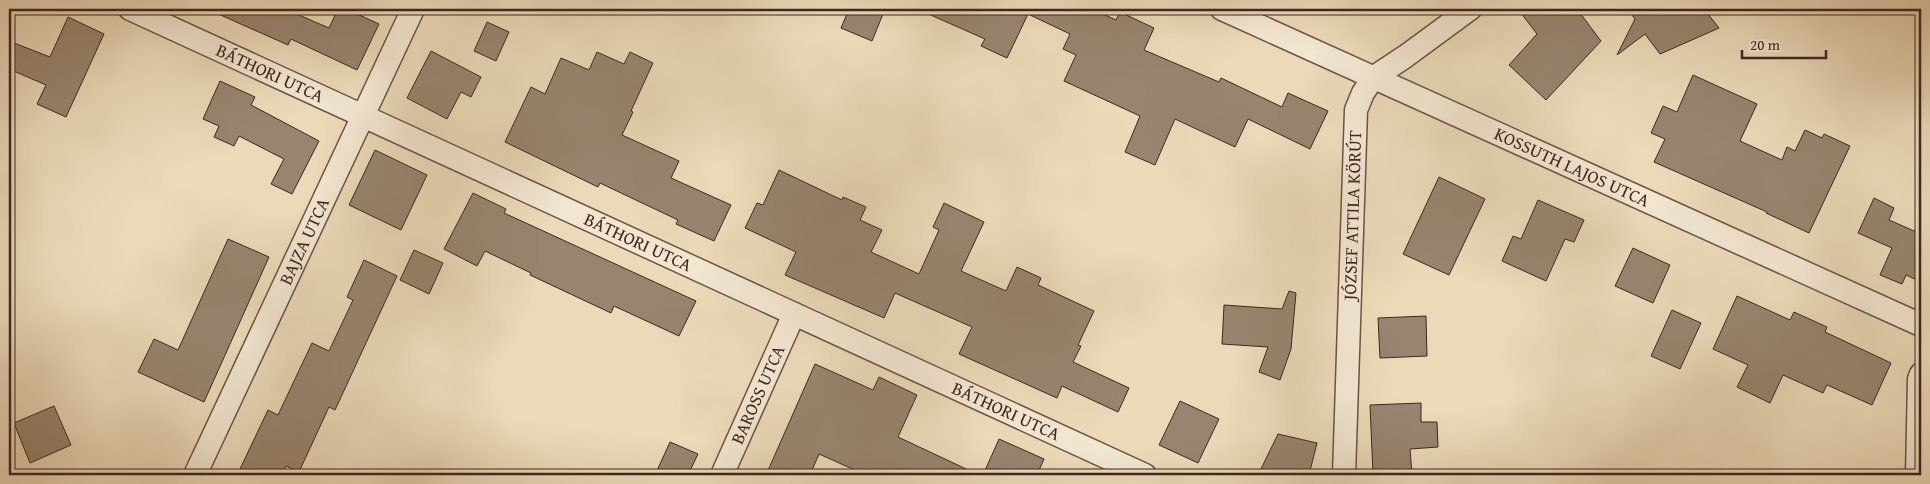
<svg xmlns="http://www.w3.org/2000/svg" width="1930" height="484" viewBox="0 0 1930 484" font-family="'Gentium Book Plus',serif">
  <rect width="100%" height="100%" fill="#ebd9b8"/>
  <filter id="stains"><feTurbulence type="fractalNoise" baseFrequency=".004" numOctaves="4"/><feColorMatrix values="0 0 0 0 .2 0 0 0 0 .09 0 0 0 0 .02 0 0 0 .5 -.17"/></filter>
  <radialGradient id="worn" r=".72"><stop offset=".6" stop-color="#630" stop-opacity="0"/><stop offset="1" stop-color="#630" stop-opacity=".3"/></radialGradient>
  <!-- building -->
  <path fill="#98846f" stroke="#3f271f" d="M207,9H285L329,28L338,9H346L379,24L357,70L291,39L288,45Z
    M849,9H885L872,41L841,28Z
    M917,9H1092L1116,20L1120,12L1154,28L1144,50L1219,82L1221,78L1282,107L1288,93L1328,111L1310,149L1248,119L1235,147L1175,119L1155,165L1125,152L1140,116L1064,81L1076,55L1063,49L1070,34L1028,14L1007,58L981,46L985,39Z
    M1518,9H1577L1601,41L1546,100L1509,65L1537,34Z
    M1627,9H1704L1719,28L1660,54L1645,34L1617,55L1635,19Z
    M68,17L104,34L66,117L37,104L46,85L9,69V41L50,57Z
    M487,22L509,32L496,61L474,51Z
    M431,51L481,77L471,97L461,92L447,119L407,98Z
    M597,52L624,64L630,52L653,63L631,111L633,112L622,135L679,161L671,178L731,205L714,241L676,224L678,220L600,183L598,187L505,142L531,87L545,94L561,58L589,70Z
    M1693,75L1757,104L1740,141L1782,160L1787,147L1795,151L1805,130L1822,138L1824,134L1850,146L1809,233L1766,213L1767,212L1654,162L1665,139L1651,133L1663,106L1677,112Z
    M220,81L255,97L251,105L319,141L292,194L271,184L284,159L239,136L234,146L214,137L219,126L203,119Z
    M375,150L427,175L401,230L349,205Z
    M779,170L842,200L843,197L866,207L860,220L882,230L871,252L919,274L939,230L933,227L944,203L984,222L961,271L1006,291L1017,267L1041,278L1038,285L1094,311L1078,345L1081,346L1073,362L1129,388L1118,412L1062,386L1057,398L959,354L972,327L895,293L884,318L785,275L796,252L745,228L757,203L763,205Z
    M1439,177L1485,199L1449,275L1403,254Z
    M473,193L506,209L504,213L696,301L679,336L614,306L611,313L530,275L531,273L485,251L477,266L444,249Z
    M1874,198L1894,208L1889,220L1921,234V282L1906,275L1902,284L1880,275L1892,248L1858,233Z
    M1538,200L1584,220L1574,242L1565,239L1546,281L1502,261L1513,236L1521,239Z
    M228,239L269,257L204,402L138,372L154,339L178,350Z
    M1633,248L1670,265L1653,303L1615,286Z
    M414,250L443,263L429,294L400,280Z
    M364,260L397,276L335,410L329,407L299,472L286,466L282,475H254L240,469L268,410L278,415L312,343L329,351L353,300L347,297Z
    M1289,291L1296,293L1291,349L1280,380L1259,372L1268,347L1222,344L1224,305L1282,309Z
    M1737,296L1790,320L1794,312L1827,327L1825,332L1891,363L1872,405L1827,385L1823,393L1783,375L1770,403L1737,387L1748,365L1713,349Z
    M1672,310L1701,323L1680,369L1651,356Z
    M1426,316L1427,356L1380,358L1378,318Z
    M815,364L873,390L879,377L917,395L898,437L979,475H866L819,454L810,475H766Z
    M1180,401L1219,419L1198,463L1159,445Z
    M1421,403V422H1437L1438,447L1410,449L1412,475H1373L1370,405Z
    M54,406L71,445L30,463L14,423Z
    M1278,434L1317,443L1309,475H1258Z
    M999,439L1044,459L1037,475H983Z
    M670,442L698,454L688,475H655Z"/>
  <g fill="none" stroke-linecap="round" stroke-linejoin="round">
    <defs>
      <g id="street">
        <path id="s1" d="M130,9L1145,475"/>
        <path id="s2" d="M1222,9L1921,325"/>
        <path id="s3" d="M195,475L413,9"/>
        <path id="s4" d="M722,475L794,314"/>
        <path id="s5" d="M1344,475L1356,110L1363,93L1373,78L1406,56L1470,9"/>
        <path d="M1917,475L1919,379L1921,374"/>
      </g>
    </defs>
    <!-- street casing -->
    <use href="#street" stroke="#6a5445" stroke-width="25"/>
    <!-- street -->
    <use href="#street" stroke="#f2e6d1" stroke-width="22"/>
  </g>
  <g text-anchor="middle" stroke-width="4" stroke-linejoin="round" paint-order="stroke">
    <!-- street labels -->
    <g font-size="18" fill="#3f271f" stroke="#f2e6d1">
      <text dy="6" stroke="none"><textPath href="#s1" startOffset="154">BÁTHORI UTCA</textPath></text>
      <text dy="6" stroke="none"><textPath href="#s2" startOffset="384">KOSSUTH LAJOS UTCA</textPath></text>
      <text dy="6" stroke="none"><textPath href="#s5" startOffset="260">JÓZSEF ATTILA KÖRÚT</textPath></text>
      <text dy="6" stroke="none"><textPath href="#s3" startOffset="258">BAJZA UTCA</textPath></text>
      <text dy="6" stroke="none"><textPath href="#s1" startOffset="559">BÁTHORI UTCA</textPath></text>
      <text dy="6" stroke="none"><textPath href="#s4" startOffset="88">BAROSS UTCA</textPath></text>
      <text dy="6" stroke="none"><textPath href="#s1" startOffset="964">BÁTHORI UTCA</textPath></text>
    </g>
  </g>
  <!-- margin -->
  <rect width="1930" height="484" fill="none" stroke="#ebd9b8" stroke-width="30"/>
  <rect x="10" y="10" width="1910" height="464" fill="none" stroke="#3f271f" stroke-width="2.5"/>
  <rect x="15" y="15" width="1900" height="454" fill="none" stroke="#3f271f"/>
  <!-- scale -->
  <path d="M1742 50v8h84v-8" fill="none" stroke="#3f271f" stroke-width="2.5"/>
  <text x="1750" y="50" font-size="15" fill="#3f271f" stroke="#f2e6d1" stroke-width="4" paint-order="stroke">20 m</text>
  <rect width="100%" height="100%" filter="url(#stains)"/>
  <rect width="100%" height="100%" fill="url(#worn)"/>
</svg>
